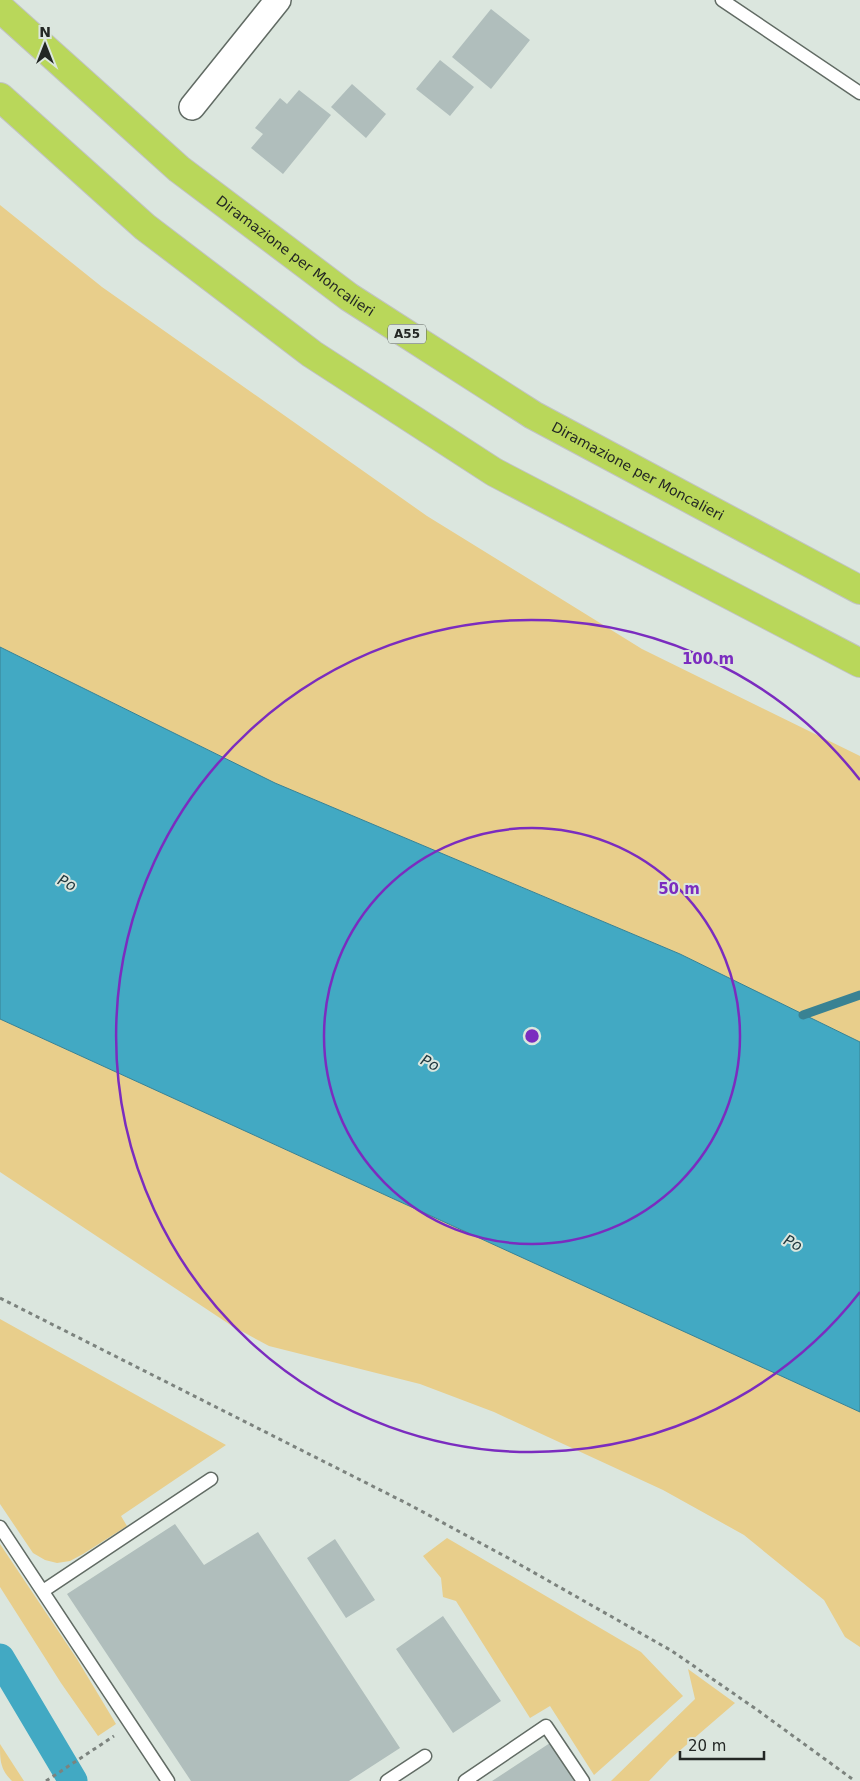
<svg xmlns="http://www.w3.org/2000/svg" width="860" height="1781" viewBox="0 0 860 1781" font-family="'DejaVu Sans',sans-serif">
  <rect width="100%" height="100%" fill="#dbe6de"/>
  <!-- green -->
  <path fill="#e8ce8b" d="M0,205L102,287L427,516L642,649L860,756V1042L680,954L275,783L0,647Z
    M0,1019L860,1412V1647L845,1637L824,1600L744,1535L663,1490L494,1412L420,1384L269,1346L232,1326L0,1172Z
    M0,1319L226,1445L121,1516L127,1526L83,1554L70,1561L57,1563L45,1560L33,1553L0,1504Z
    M447,1538L641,1652L683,1696L594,1775L550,1706L530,1718L456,1601L443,1597L441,1578L423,1556Z
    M0,1544L77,1659L116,1724L98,1736L61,1683L0,1587Z
    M688,1669L735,1703L670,1759L649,1781H611L695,1699Z
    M0,1744L24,1781H12C0,1769 0,1760 0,1744Z"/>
  <!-- water -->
  <path fill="#42a9c3" stroke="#398293" d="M0,647L275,783L680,954L860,1042V1412L0,1019Z"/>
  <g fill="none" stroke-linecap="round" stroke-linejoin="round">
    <!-- stream -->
    <path stroke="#398293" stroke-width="9" d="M803,1015L860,995"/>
    <!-- canal -->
    <path stroke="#42a9c3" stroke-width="29" d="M0,1658L73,1781"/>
  </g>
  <!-- building -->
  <path fill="#b0bebc" d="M491,9L530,40L491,89L452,57Z
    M440,60L474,87L450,116L416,89Z
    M352,84L386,114L366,138L331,107Z
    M299,90L331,115L283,174L251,148L263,134L255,128L280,98L287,104Z
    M175,1524L204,1565L258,1532L400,1748L349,1781H191L67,1594Z
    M335,1539L375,1600L346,1618L307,1558Z
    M443,1616L501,1701L453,1733L396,1649Z
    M550,1743L575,1781H492Z"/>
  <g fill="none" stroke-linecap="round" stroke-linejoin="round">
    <defs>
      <path id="service" d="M722,0L860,93
        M0,1527L168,1781
        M43,1591L211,1479
        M387,1781L425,1756
        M465,1781L546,1726L583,1781"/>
      <path id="minor" d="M192,107L278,0"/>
      <g id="motorway">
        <path id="s1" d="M0,8L179,169L349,297L533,415L860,590"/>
        <path d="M0,97L145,227L312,354L494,472L860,663"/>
      </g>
    </defs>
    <!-- service casing -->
    <use href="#service" stroke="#616b64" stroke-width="15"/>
    <!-- minor casing -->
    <use href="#minor" stroke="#616b64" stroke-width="28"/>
    <!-- motorway casing -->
    <use href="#motorway" stroke="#c1c3c2" stroke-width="30"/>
    <!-- path -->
    <path stroke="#7c837e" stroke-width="3" stroke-dasharray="4 4" stroke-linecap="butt" d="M0,1298L410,1505L510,1559L672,1651L756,1709L855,1781
      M46,1781L114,1736"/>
    <!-- service -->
    <use href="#service" stroke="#fff" stroke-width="12"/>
    <!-- minor -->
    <use href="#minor" stroke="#fff" stroke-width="25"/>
    <!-- motorway -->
    <use href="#motorway" stroke="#b9d75a" stroke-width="28"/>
  </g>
  <!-- distance rings -->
  <g fill="none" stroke="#7b2cbf" stroke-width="2.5">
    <circle cx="532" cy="1036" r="208"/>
    <path d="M860 1292A416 416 0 1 1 860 780"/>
  </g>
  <g text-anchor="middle" stroke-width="4" stroke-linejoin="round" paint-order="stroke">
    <!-- shield labels -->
    <rect fill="#dbe6de" stroke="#5a605c" stroke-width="1" x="388" y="324.5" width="38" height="19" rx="4"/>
    <g font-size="12" font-weight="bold" fill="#232724">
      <text x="407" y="338">A55</text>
    </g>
    <!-- street labels -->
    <g font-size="14" fill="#232724" stroke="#dbe6de">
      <text dy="5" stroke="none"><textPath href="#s1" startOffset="386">Diramazione per Moncalieri</textPath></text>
      <text dy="5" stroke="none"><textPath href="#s1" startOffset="791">Diramazione per Moncalieri</textPath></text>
    </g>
    <!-- water labels -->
    <g font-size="15" font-style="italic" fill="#21383f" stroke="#dbe6de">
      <text transform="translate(67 883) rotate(26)" y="5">Po</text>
      <text transform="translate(430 1063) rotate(26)" y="5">Po</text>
      <text transform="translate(793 1243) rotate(26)" y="5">Po</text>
    </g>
  </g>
  <circle cx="532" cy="1036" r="8" fill="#7b2cbf" stroke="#dbe6de" stroke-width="2.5"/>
  <g font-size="15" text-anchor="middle" font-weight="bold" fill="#7b2cbf" stroke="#dbe6de" stroke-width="4" stroke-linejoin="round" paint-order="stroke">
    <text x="708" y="664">100 m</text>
    <text x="679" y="894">50 m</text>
  </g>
  <!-- north arrow -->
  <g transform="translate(45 45)" stroke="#dbe6de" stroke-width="4" paint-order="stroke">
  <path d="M0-4L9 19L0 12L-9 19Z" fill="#232724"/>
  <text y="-8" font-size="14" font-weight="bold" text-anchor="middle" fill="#232724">N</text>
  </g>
  <!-- scale -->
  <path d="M680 1751v8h84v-8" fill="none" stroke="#232724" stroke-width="2.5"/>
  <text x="688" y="1751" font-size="15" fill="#232724" stroke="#dbe6de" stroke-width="4" paint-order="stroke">20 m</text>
</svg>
